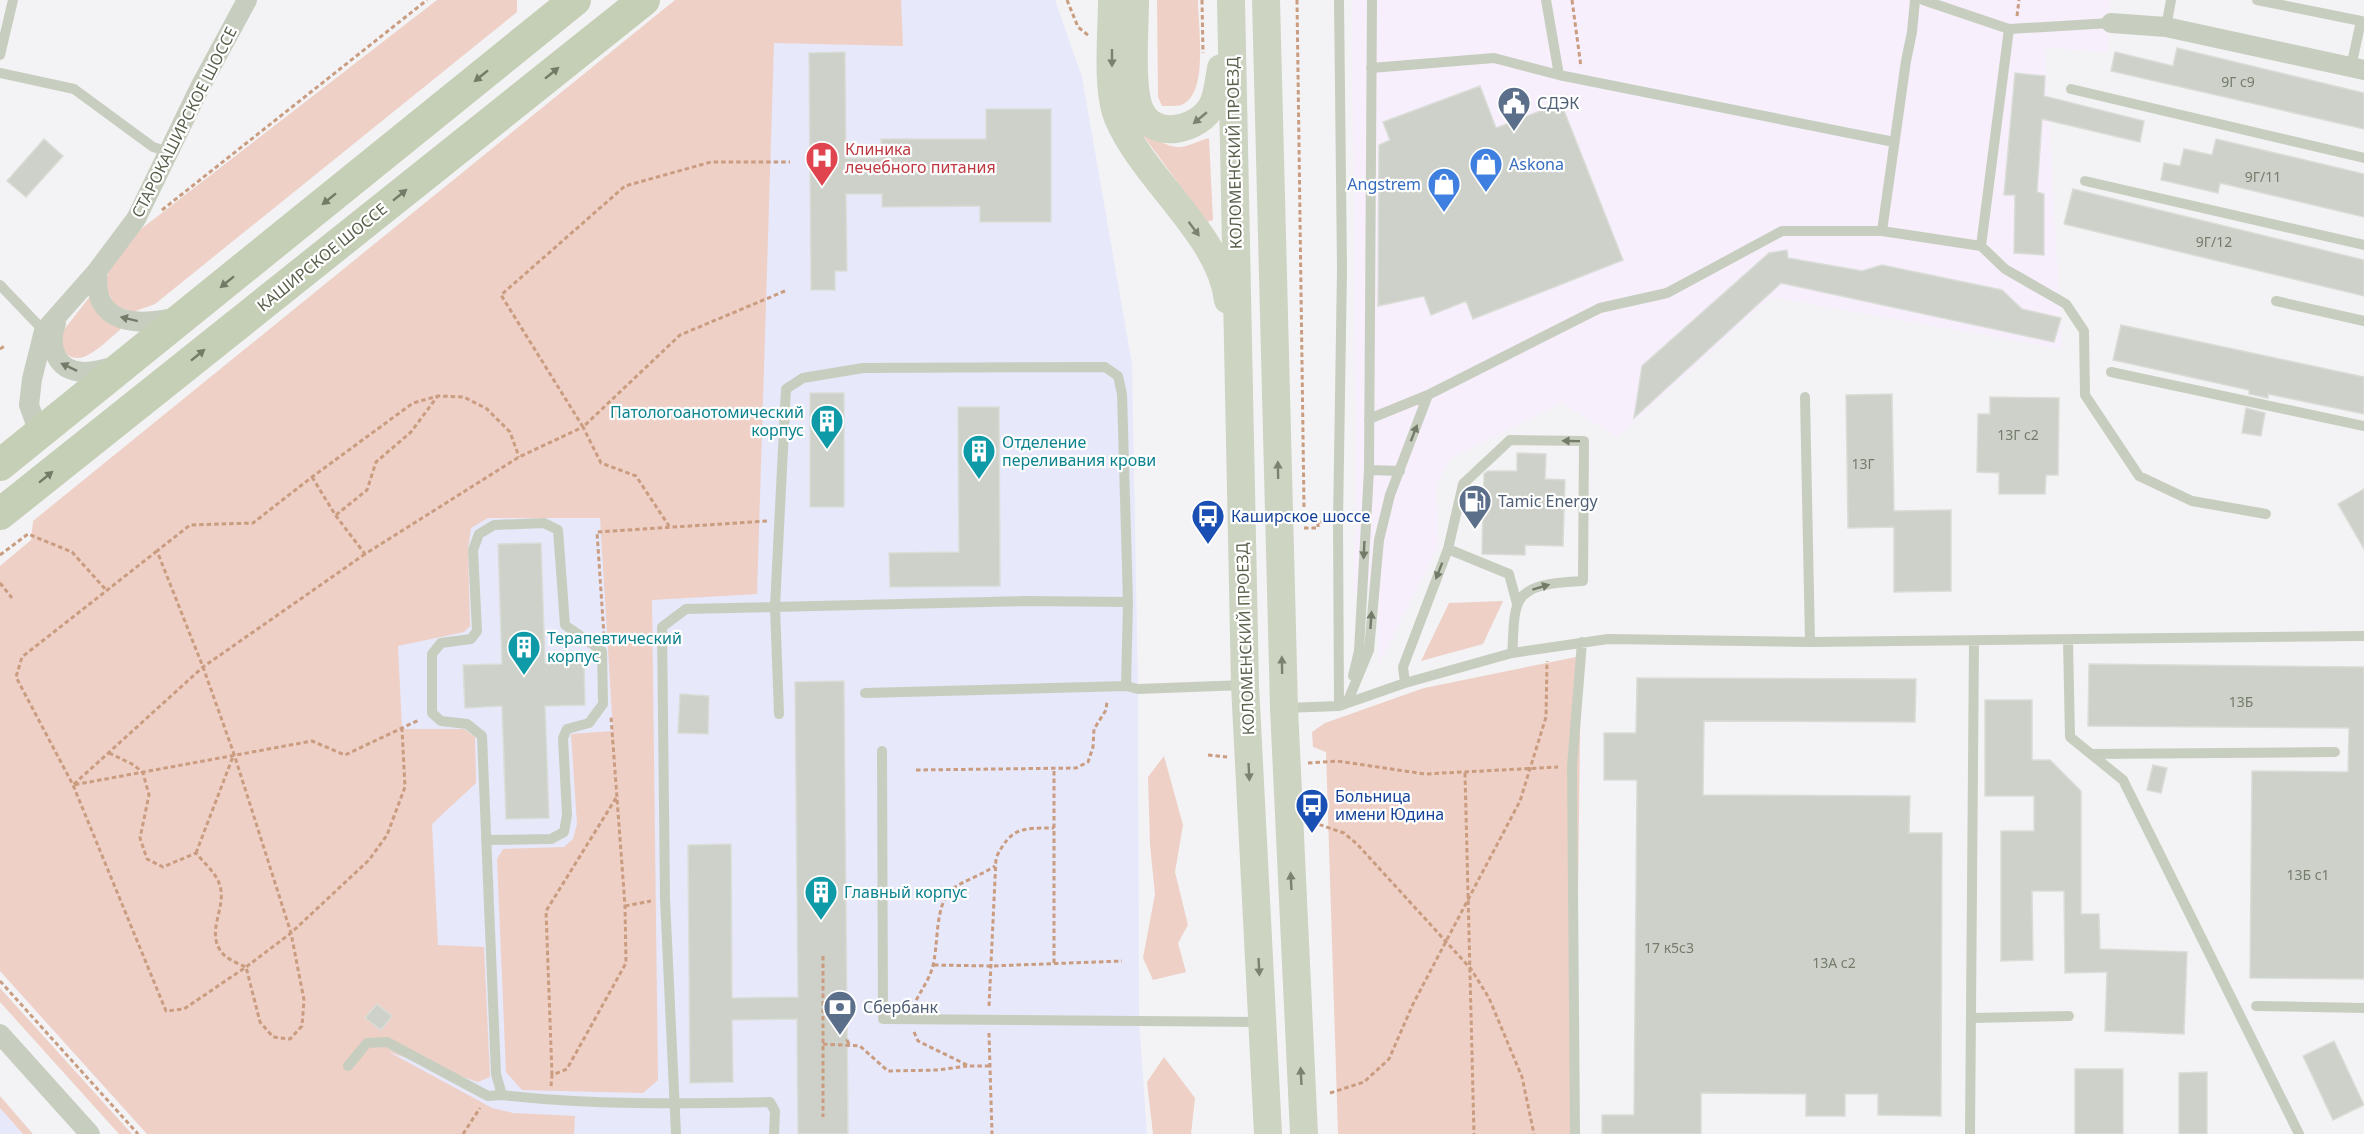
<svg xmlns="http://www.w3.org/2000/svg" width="2364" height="1134" viewBox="0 0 2364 1134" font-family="'Noto Sans',sans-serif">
  <rect width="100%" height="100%" fill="#f3f3f5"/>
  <!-- commercial -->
  <path fill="#f7effc" d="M1352,0H2111L2108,53L2045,47L2062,349L1771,297L1618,437L1561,403L1450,459L1436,486L1439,545L1378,666L1379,590L1353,591L1356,512Z"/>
  <!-- medical -->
  <path fill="#e7e8fa" d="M778,0H1055L1082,77L1132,364L1138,689L1139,1021L1147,1134H147L0,971V618Z
    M0,1108L23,1134H0Z"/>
  <!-- green -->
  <path fill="#eed0c6" d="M437,0H517V12L155,304L133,312L116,306C94,277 115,259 132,236Z
    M675,0H901L903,46L774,43L757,594L652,600L658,1080L643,1093L522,1090L506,1072L497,859L503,849L564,847L573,839L577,824L571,734L613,731L600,518H488L471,528L468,549L470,626L464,632L398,646L402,729H464L475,737L476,783L432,824L438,945L484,947L490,1077L478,1082L389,1052L492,1108L513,1113L575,1116L574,1134H147L0,971V566L31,540L33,521Z
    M1157,0H1198C1198,24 1208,89 1185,103C1180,107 1169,106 1162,106L1158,97Z
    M1142,134C1155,136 1166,148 1180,147C1190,146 1200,140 1209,138L1213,220L1207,222Z
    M91,295L125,325C116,333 89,360 77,358C70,358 65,353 61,349L63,331Z
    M1503,601L1483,644L1421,661L1449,603Z
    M1581,656L1575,1134H1338L1326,752L1313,747L1312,732L1325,723L1424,688Z
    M1164,756L1183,825L1175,872L1188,925L1178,943L1186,972L1153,980L1143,958L1155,894L1150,845L1148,777Z
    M0,988L132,1134H119L0,1002Z
    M1164,1057L1195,1098L1191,1134H1153L1147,1082Z
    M0,1096L33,1134H23L0,1108Z"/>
  <!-- building -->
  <path fill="#cdd1ca" stroke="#daddd7" stroke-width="1.5" d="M2177,48L2364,93V129L2111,71L2115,52L2173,66Z
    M845,52L846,158H881V139H986V109H1051V222H980V206L882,207V194H846L847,271H835V290H811L809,53Z
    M2015,73L2045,76L2044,96L2144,121L2140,142L2042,119L2037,192L2044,194V255L2014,253L2015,195H2004Z
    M1480,86L1496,128L1561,103L1623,260L1473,319L1466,301L1431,315L1424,296L1378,306L1379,145L1390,140L1383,122Z
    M44,139L63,156L26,197L7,181Z
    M2216,139L2364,174V217L2220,183L2218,193L2161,180L2164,163L2180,166L2184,149L2212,155Z
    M2073,189L2364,260V296L2064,224Z
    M1787,250L1788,258L1862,271L1882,265L2002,290L2022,309L2061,318L2054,342L1781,283L1634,418L1642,366L1769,253Z
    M2121,325L2364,377V414L2268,394V398L2249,394V390L2113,360Z
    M810,393H844V507H810Z
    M1892,394L1894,511L1951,510V591L1894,592V527L1848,528L1846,395Z
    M1990,397L2059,398L2058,475H2046L2045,494H1999V473L1977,472L1978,414H1990Z
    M958,407H999L1000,586L890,587L889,553L959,552Z
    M2246,408L2265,413L2261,436L2242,433Z
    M1517,453L1546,454L1545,479L1565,480L1563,546L1525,545V555L1482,554L1484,474L1488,471H1517Z
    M2364,489V549L2338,504Z
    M541,543L545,663L584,662L585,705L545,706L549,818L506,819L502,706L465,708L463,665L502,664L498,544Z
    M2089,664L2364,667V979L2250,978L2252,771L2348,772L2349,728L2088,726Z
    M1637,678L1916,679L1915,722L1704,721L1703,795L1910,796L1909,833H1942L1941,1116L1878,1115V1094H1845V1116H1806V1094L1701,1093V1134H1602V1115H1634L1637,780H1604V733H1636Z
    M844,681L848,1134H798L797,1019L732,1020L733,1082L690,1083L688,845L731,844L732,998L798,997L795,682Z
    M680,694L709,696L708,734L678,733Z
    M1985,700H2032V760H2050L2081,791V914H2099L2100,949L2187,952L2184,1034L2105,1031L2107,972L2065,973L2064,891H2032L2033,960L2001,961V831H2034V796H1985Z
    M2153,765L2167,768L2161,793L2147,790Z
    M377,1004L392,1016L381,1030L365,1018Z
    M2334,1041L2364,1105L2333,1120L2303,1056Z
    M2075,1069H2123V1134H2075Z
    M2207,1072V1134H2179V1073Z"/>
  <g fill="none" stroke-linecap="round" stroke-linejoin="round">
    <!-- path -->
    <path stroke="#ca9c80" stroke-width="3" stroke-dasharray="4.5 3" stroke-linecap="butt" d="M1067,0L1078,27L1089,36
      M1202,0L1203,53
      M1297,0L1304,508
      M1572,0L1581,67
      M2017,16L2019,0
      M162,210L427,0
      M785,291L680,335L583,427L501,295L625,186L711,162H790
      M0,349L6,345
      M312,477L336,516L365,554L519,457L583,427L601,463L636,476L669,526
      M336,515L367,490L376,462L411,432L437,397
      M1304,528H1318V522H1324
      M157,551L22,657L16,677L73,785L166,1011L184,1009L246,967L291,933L369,860L387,835L405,787L402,729
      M365,554L203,667L73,785L312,741L345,755L419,720
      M0,555L28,534L72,552L107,591
      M0,583L12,598
      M604,636L597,532L767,521
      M109,753L134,765L143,773L149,795L140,838L147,859L163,867L196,853C203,862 215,872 219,883C229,907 202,934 225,956C230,960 239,964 246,967L260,1022L273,1037L290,1039L302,1026L304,1000L291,933L234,754L203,667L157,551L190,525L253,523L312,477L413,403L438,396L464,397L487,409L510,432L519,457
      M1208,755L1227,757
      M1308,763L1337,761L1425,774L1558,767
      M916,770L1076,768L1088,762L1093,747L1094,729L1106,710L1107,701
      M1465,773L1474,1134
      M1312,822L1344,833L1357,844L1471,969L1489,998L1522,1077L1534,1134
      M196,853L234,754
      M625,906L651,901
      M823,956V1117
      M1054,963V770
      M934,965L991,966L1122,961
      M0,981L138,1134
      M989,1006L996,858C1011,827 1022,828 1054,828
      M913,1007C919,993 928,982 932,969C939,947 934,909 950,891C956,884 984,874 995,866
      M914,1032L918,1041L969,1066H991
      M989,1033L992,1134
      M823,1044L860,1046L888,1071L938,1070L967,1066
      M849,1044L847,1040H849
      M552,1075L546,911L616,798
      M551,1086L552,1075L567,1069L626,963L625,906L611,717
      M1330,1093L1364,1082L1389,1059L1413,1004L1520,801L1546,717L1547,661
      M463,1134L480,1108"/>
    <!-- service -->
    <path stroke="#c8cebf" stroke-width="10" d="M1372,0L1369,470L1400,471
      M1546,0L1559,75L1894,142
      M1923,0L2009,29L2111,23
      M2257,0L2361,21L2351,67
      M2166,27L2171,0
      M0,55L13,0
      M1371,68L1494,58L1559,75
      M0,73L74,89L153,147L169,152
      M2071,89L2364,158
      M2085,181L2364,245
      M1882,231L1906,61L1912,32L1915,0
      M1981,246L2009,29
      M0,285L44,331
      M2276,301L2364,321
      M2111,372L2364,426
      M1805,397L1810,642
      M1369,419L1428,395L1600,308L1667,293L1782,231H1882L1981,246L2005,269L2066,304L2084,331L2085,395L2139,476L2192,501L2266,514
      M1448,549L1509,574L1517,604
      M2068,640L2070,737L2123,780L2299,1134
      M1353,676L1359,651L1369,470
      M1405,683L1403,667L1448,549L1463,484L1510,440L1584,441L1583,581C1563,582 1524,582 1517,606C1512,620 1514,639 1512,653
      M865,693L1126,686L1138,689L1245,685
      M1347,703L1369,650L1379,540L1390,495L1428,395
      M1339,706L1338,521L1342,269L1339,0
      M1284,708L1339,706L1405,683L1512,653L1608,639L1810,642L2364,636
      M779,714L775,607L786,389L803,378L863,368L1105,367L1118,376L1122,394L1128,602L1126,686
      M882,751L883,1019L1261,1022
      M2091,754L2335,752
      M486,840L551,839L564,832L567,815L563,738L567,729L589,723L603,704L602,651L565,625L558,530L544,523L494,525L479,534L473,550L477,631L471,639L441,643L432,654V713L441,721L467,724L482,736L496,1074L502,1095C591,1105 681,1104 770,1102L775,1111L774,1134
      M2256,1006L2364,1008
      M1971,1018L2069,1016
      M348,1066L367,1043L387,1042L488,1096L502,1095
      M676,1134L665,898L662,627L686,609L1024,601L1128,602
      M1575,1134L1572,766L1582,642
      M1970,1134L1974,641"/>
    <!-- minor -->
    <path stroke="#c8cebf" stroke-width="20" d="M2111,23L2166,27L2364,70
      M97,271C97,280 97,291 100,299C112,328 153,323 177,317
      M56,323C48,346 55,371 84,372C95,372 106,368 117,366
      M39,433L29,405L32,379L44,331L97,271L136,219L200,87L247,0
      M0,1034L90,1134"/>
    <!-- secondary -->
    <path stroke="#cdd4c2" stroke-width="28" d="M1112,0C1112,32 1106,90 1118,118C1144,180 1220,234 1228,300
      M1135,0C1135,26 1130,88 1140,110C1153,141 1200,131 1213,104C1218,93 1219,79 1221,68
      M1231,0L1245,685L1268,1134
      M1266,0L1284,708L1304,1134"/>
    <!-- primary -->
    <path stroke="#c5cfb5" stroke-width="32" d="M0,465L575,0
      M0,514L644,0"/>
  </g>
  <!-- one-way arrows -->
  <defs><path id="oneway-solid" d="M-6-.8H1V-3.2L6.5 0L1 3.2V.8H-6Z" transform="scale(1.5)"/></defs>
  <g fill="#7b826f">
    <use href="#oneway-solid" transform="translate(1112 58) rotate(90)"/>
    <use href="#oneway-solid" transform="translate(1200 118) rotate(140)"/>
    <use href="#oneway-solid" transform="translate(1194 229) rotate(53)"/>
    <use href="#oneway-solid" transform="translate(1278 470) rotate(-91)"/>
    <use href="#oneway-solid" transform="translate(1282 665) rotate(-91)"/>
    <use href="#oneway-solid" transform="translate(1249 772) rotate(87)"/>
    <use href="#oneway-solid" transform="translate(1291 881) rotate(-93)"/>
    <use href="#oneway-solid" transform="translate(1259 967) rotate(87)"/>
    <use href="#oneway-solid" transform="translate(1301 1076) rotate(-93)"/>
  </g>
  <g fill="#737b66">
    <use href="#oneway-solid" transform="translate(552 73) rotate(-39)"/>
    <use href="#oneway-solid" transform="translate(481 76) rotate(141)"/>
    <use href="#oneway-solid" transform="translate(400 195) rotate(-39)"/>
    <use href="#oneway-solid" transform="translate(329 199) rotate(141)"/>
    <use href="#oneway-solid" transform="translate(227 282) rotate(141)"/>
    <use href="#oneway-solid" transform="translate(198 355) rotate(-39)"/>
    <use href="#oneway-solid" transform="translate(46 477) rotate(-39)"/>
  </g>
  <g fill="#747b68">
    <use href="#oneway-solid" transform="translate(129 319) rotate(-166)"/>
    <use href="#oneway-solid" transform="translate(69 367) rotate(-155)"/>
    <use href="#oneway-solid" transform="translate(1414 433) rotate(-69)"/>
    <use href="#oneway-solid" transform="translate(1571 441) rotate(-179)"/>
    <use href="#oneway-solid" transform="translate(1364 550) rotate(93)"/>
    <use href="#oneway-solid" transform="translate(1439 571) rotate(111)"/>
    <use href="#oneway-solid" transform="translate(1541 587) rotate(-17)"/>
    <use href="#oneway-solid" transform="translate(1371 620) rotate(-86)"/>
  </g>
  <!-- icons -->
  <defs>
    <symbol id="civic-pin" viewBox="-11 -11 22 30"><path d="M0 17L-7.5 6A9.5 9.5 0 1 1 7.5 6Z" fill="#5c6f8a" stroke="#fff"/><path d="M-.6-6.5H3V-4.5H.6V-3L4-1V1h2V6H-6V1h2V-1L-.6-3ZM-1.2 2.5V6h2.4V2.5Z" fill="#fff"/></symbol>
    <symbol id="hospital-pin" viewBox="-11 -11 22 30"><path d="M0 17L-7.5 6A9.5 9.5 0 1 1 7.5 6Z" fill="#e0444e" stroke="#fff"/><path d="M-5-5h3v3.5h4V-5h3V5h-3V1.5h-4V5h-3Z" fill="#fff"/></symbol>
    <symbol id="shop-pin" viewBox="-11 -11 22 30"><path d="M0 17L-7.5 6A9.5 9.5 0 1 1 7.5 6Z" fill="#3f7fe0" stroke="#fff"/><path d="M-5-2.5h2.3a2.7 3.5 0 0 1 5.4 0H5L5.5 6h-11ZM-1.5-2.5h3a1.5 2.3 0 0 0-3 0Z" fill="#fff"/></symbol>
    <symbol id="building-pin" viewBox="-11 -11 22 30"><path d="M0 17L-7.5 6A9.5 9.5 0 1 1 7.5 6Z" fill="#0f9aa8" stroke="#fff"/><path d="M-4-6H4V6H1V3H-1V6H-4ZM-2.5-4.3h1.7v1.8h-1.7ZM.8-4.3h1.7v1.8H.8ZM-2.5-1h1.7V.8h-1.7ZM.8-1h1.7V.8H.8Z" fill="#fff"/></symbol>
    <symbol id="fuel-pin" viewBox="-11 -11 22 30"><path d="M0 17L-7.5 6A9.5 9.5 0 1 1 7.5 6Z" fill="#5c6f8a" stroke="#fff"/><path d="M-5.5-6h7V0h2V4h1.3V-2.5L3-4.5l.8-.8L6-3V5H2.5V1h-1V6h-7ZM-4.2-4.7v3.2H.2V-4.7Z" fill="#fff"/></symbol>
    <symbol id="bus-pin" viewBox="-11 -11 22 30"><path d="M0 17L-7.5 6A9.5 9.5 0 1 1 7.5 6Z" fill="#1a4fb4" stroke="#fff"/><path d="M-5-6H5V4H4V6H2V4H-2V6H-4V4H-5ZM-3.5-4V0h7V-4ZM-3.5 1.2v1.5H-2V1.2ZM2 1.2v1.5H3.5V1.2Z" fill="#fff"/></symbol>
    <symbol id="bank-pin" viewBox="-11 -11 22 30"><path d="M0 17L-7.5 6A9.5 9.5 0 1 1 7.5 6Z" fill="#5c6f8a" stroke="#fff"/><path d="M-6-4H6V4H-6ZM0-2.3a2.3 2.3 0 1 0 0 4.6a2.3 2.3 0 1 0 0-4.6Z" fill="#fff"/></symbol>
  </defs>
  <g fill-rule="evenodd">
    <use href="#civic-pin" x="1495" y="84" width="38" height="52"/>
    <use href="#hospital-pin" x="803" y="139" width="38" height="52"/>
    <use href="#shop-pin" x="1467" y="145" width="38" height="52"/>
    <use href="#shop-pin" x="1425" y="165" width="38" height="52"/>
    <use href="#building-pin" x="808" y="402" width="38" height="52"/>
    <use href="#building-pin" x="960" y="432" width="38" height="52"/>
    <use href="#fuel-pin" x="1456" y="482" width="38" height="52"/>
    <use href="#bus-pin" x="1189" y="497" width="38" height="52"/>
    <use href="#building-pin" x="505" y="628" width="38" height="52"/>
    <use href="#bus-pin" x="1293" y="786" width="38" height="52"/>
    <use href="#building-pin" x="802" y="873" width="38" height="52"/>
    <use href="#bank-pin" x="821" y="988" width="38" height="52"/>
  </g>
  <g text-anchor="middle" stroke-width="4.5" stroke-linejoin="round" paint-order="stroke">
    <!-- number labels -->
    <g font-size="14" fill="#757c6b">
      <text x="2238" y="87">9Г с9</text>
      <text x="2263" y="182">9Г/11</text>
      <text x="2214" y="247">9Г/12</text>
      <text x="2018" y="440">13Г с2</text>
      <text x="1863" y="469">13Г</text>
      <text x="2241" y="707">13Б</text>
      <text x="2308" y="880">13Б с1</text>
      <text x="1669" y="953">17 к5с3</text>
      <text x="1834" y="968">13А с2</text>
    </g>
    <!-- service labels -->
    <g font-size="16" fill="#4e5e75" stroke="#fff" text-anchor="start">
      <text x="1537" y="109">СДЭК</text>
      <text x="1498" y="507">Tamic Energy</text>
      <text x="863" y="1013">Сбербанк</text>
    </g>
    <!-- street labels -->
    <g font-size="16" fill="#585f4b" stroke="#fff">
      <text transform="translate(184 122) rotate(-63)" y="6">СТАРОКАШИРСКОЕ ШОССЕ</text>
      <text transform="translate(1234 153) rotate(-91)" y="6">КОЛОМЕНСКИЙ ПРОЕЗД</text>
      <text transform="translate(322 257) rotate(-39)" y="6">КАШИРСКОЕ ШОССЕ</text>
      <text transform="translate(1245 639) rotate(-92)" y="6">КОЛОМЕНСКИЙ ПРОЕЗД</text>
    </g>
    <!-- health labels -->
    <g font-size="16" fill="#be3a42" stroke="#fff" text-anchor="start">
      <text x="845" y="155">Клиника<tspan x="845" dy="18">лечебного питания</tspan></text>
    </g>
    <!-- shop labels -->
    <g font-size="16" fill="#366cbe" stroke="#fff" text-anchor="start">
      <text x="1509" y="170">Askona</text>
      <text x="1421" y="190" text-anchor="end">Angstrem</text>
    </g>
    <!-- culture labels -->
    <g font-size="16" fill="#0d838f" stroke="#fff" text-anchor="start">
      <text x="804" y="418" text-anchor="end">Патологоанотомический<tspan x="804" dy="18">корпус</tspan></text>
      <text x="1002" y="448">Отделение<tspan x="1002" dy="18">переливания крови</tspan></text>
      <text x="547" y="644">Терапевтический<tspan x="547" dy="18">корпус</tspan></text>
      <text x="844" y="898">Главный корпус</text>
    </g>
    <!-- transit labels -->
    <g font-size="16" fill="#164399" stroke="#fff" text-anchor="start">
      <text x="1231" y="522">Каширское шоссе</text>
      <text x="1335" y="802">Больница<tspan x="1335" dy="18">имени Юдина</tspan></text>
    </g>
  </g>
</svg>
